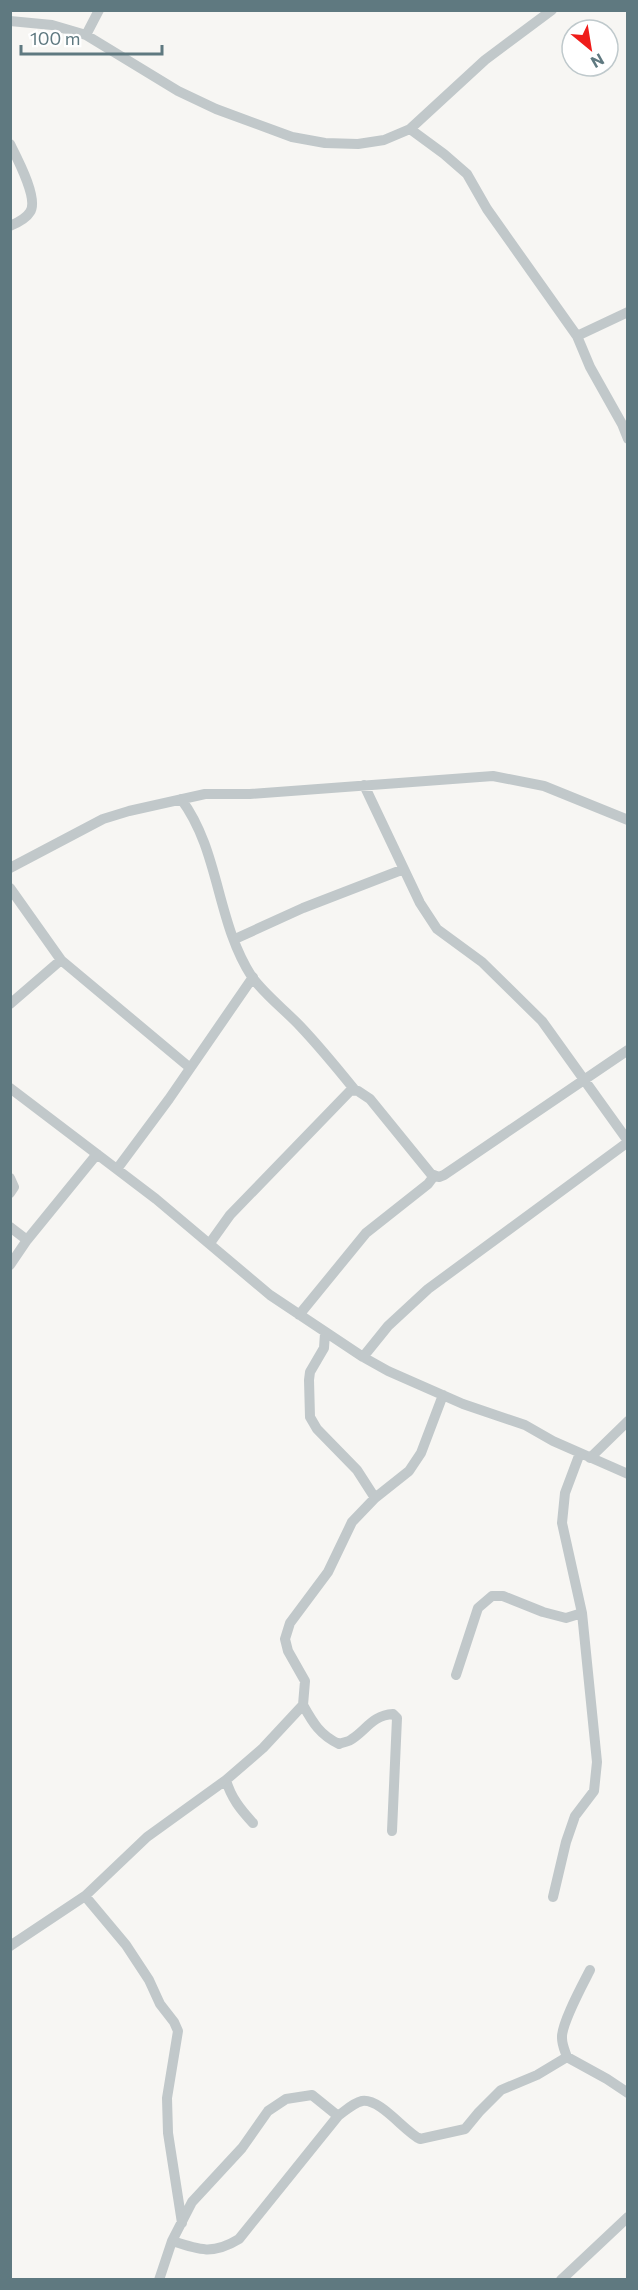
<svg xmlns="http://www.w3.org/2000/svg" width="638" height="2290" viewBox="0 0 638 2290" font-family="Commissioner,sans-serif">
  <rect width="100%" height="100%" fill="#f7f6f3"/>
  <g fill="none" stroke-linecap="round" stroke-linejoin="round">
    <!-- minor -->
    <path stroke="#c1c8ca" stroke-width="10" d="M10,21L52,25L86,35L178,91L216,109L292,137L325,143L358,144L384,140L410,129L485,60L552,10
      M86,35L99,10
      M410,129L444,154L467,174L487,209L577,336L590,367L622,424L628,439
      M10,144C17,158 39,199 30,212C26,219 17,223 10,226
      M577,336L628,312
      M364,785L420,903L437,929L482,962L542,1021L628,1141
      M181,799C220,851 216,922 252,977C265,995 285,1010 300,1026C319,1046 337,1068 354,1089
      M10,868L103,819L129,811L205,794H250L493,776L544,786L628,820
      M10,888L61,960L189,1067
      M235,939L303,908L404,869
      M10,1004L61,960
      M10,1088L156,1199L270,1295L363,1357L388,1371L463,1404L525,1425L553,1441L628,1474
      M117,1169L169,1099L253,977
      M10,1178L14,1187L10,1193
      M10,1227L27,1240
      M210,1243L230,1215L351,1090L358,1091L370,1099L431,1174L439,1177L444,1175L628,1050
      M10,1265L27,1240L97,1154
      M299,1315L366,1233L428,1184L434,1176
      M325,1333L324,1348L310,1372L309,1380L310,1417L317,1429L357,1470L375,1498
      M363,1357L388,1326L428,1289L628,1142
      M590,1458L628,1421
      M456,1675L478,1608L492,1596H503L543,1612L566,1618L582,1613
      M303,1705C313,1723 320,1735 339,1744C343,1742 349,1742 352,1739C366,1730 373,1715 393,1714L397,1718L392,1831
      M226,1780C231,1798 241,1810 253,1823
      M85,1896L126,1945L149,1980L160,2004L174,2022L178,2031L167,2098L168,2133L182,2223
      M553,1897L566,1842L575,1816L594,1791L597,1762L582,1613L562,1523L565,1493L580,1453
      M10,1946L85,1896L147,1837L226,1780L263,1748L303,1705L305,1681L288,1651L285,1639L290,1623L328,1572L352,1522L375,1498L409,1471L421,1453L443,1395
      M590,1970C583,1984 561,2024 562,2038C562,2045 565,2051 567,2057L607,2079L628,2093
      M172,2241C199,2250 213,2255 239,2239L338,2116C345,2111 353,2103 362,2101C380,2098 405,2132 420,2139L465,2129L479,2112L501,2090L537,2075L567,2057
      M159,2280L172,2241L192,2202L242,2148L268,2111L286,2099L312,2095L338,2116
      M561,2280L628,2217"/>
  </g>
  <!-- border -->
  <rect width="638" height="2290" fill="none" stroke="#5f7980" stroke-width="24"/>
  <!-- north arrow -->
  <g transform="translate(590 48) rotate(150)"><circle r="28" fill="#ffffff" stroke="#bfc9cc" stroke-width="1.5"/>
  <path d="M0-4.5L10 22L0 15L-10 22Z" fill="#ef1d1a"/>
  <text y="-9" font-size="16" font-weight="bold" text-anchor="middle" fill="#5f7980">N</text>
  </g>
  <!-- scale -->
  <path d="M21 45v9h141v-9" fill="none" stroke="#5f7980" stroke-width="3"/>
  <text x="30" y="45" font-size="18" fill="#5f7980" stroke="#ffffff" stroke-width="4.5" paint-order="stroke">100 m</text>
</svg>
